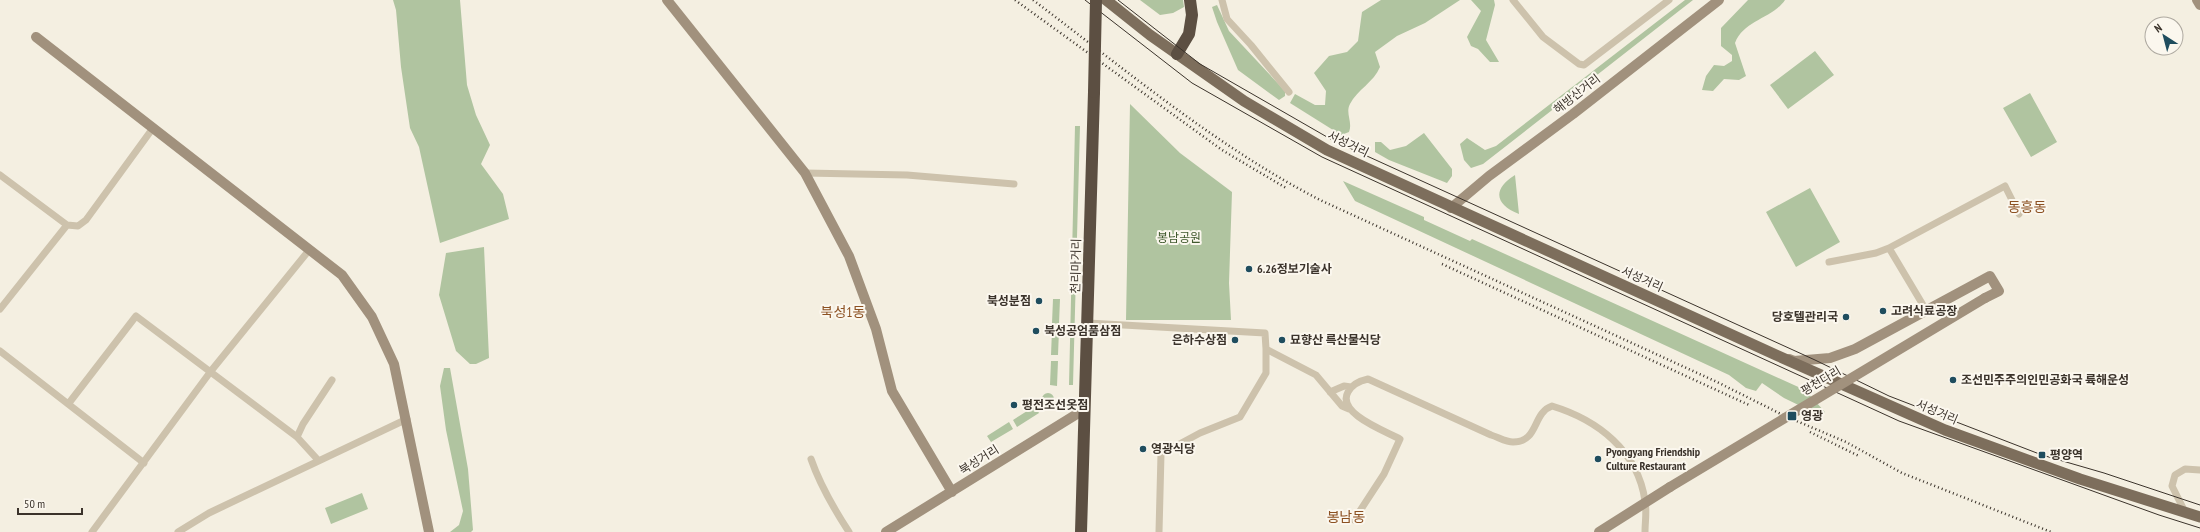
<svg xmlns="http://www.w3.org/2000/svg" width="2200" height="532" viewBox="0 0 2200 532" font-family="'PT Sans Narrow','Noto Sans KR',sans-serif">
  <rect width="100%" height="100%" fill="#f4efe1"/>
  <!-- green -->
  <path fill="#b0c4a0" d="M393,0H460L467,85L476,115L490,145L481,164L503,194L509,219L440,243L419,147L410,128L401,67L396,10Z
    M1140,0H1183L1184,7L1173,13L1160,15Z
    M1381,0H1460L1425,23L1397,36L1375,52L1380,67C1374,82 1357,90 1350,104C1345,113 1353,122 1349,132L1341,135L1290,103L1295,94L1315,105H1325L1326,91L1314,73L1329,56L1347,52L1358,41L1362,12Z
    M1471,0H1494L1495,5L1486,40L1499,62H1490L1478,49L1471,46L1467,37L1481,11Z
    M1685,0H1693L1483,164L1471,168L1464,160L1460,144L1467,138L1485,150L1496,146Z
    M1748,0H1785C1772,19 1744,20 1735,43L1746,76L1739,80L1724,79L1713,91L1702,90L1706,76L1714,65L1724,66L1732,61V55L1721,46V28Z
    M1217,5L1229,31L1285,91V96L1279,100L1238,70L1217,22L1212,7Z
    M1815,51L1834,75L1788,109L1770,85Z
    M2030,93L2057,142L2031,157L2003,108Z
    M1130,104L1180,153L1232,192L1229,283L1231,320H1126Z
    M1075,126H1080L1073,385H1069Z
    M1424,133L1452,169V176L1447,183L1389,160L1375,152V142H1381L1390,150L1406,146Z
    M1515,175L1519,214C1495,205 1492,189 1515,175Z
    M1343,181L1424,217V220L1470,241L1472,239L1805,390L1825,412L1824,414L1819,415L1784,398L1762,383L1756,391L1746,388L1729,375L1355,201Z
    M1810,188L1840,242L1796,267L1766,212Z
    M484,247L489,358L476,364H470L456,351L439,295L446,253Z
    M1053,299H1060L1059,324L1052,323Z
    M1052,330H1059L1058,355H1051Z
    M1051,361H1058L1057,386L1050,385Z
    M444,368H450L468,469L473,530L471,532H450L459,525L463,511L446,430L440,386Z
    M1042 399a6 6 0 1 1 12 0a6 6 0 1 1-12 0Z
    M1035,406L1039,413L1017,427L1013,420Z
    M1009,422L1013,429L991,442L987,436Z
    M362,493L368,509L331,524L325,508Z"/>
  <g fill="none" stroke-linecap="round" stroke-linejoin="round">
    <!-- street -->
    <path stroke="#cdc2ac" stroke-width="7" d="M1222,0L1227,19L1251,45L1289,92
      M1513,0L1543,37L1579,64L1584,65L1669,0
      M805,173L907,175L1014,184
      M0,175L67,225L78,226L86,220L153,128
      M1889,248L1926,310
      M1829,262L1876,253L1889,248L2005,186L2019,214
      M0,309L67,225
      M1088,323L1265,333L1266,349L1316,375L1342,406L1349,409
      M0,351L144,463
      M1330,392L1344,386L1351,387
      M69,403L136,316L297,437L318,460
      M297,437L303,424L332,380
      M811,459C820,485 834,509 849,532
      M2185,512L2172,486L2175,475L2185,469L2200,470
      M1354,520L1384,474L1400,439C1385,431 1336,413 1348,392C1352,384 1359,381 1368,379L1491,435C1498,437 1506,442 1513,442C1539,442 1532,413 1552,406C1598,420 1638,451 1645,501C1647,511 1645,522 1645,532
      M92,532L211,371L310,249
      M178,532L209,513L407,419
      M1159,532L1161,454L1200,433L1240,417L1266,373V349"/>
    <!-- secondary -->
    <path stroke="#a1917d" stroke-width="10" d="M667,0L805,173L849,256L876,329L892,391L952,492
      M2197,0L2200,5
      M36,37L342,275L372,317L394,364L429,532
      M1451,208L1489,176L1573,114L1719,0
      M1789,359L1794,361L1830,358L1855,349L1990,276L1999,291L1985,298
      M886,532L1085,409
      M1599,532L1670,487"/>
    <!-- primary -->
    <path stroke="#7d6e5c" stroke-width="11" d="M1106,0L1150,35L1244,101L1327,150L1776,355L1945,430L2080,479L2200,517"/>
    <!-- highway -->
    <path stroke="#5c4f42" stroke-width="12" d="M1177,54L1189,34L1192,15L1190,0
      M1081,532L1094,92"/>
    <!-- tram -->
    <path stroke="#3b332b" stroke-width="1" d="M1085,0L1192,83L1322,157L1899,421L2159,515L2200,528
      M1118,0L1200,64L1334,141L1815,360L1889,396L2042,455L2104,473L2200,505"/>
    <!-- rail -->
    <path stroke="#3b332b" stroke-width="2.5" stroke-dasharray="1 3" stroke-linecap="butt" d="M1015,0L1222,150L1286,188
      M1033,0C1126,70 1216,146 1320,200L1717,382L1785,416L1846,442L1902,473L2051,532
      M1442,264L1749,405
      M1810,432L1859,456"/>
    <!-- secondary-bridge -->
    <path stroke="#a1917d" stroke-width="10" d="M1670,487L1985,298"/>
    <!-- highway-bridge -->
    <path stroke="#5c4f42" stroke-width="12" d="M1094,92L1096,0"/>
  </g>
  <!-- markers -->
  <g fill="#1f4d5e" stroke="#fbf7ee" stroke-width="1.5">
    <circle cx="1249" cy="269" r="4"/>
    <circle cx="1039" cy="301" r="4"/>
    <circle cx="1883" cy="311" r="4"/>
    <circle cx="1846" cy="317" r="4"/>
    <circle cx="1036" cy="331" r="4"/>
    <circle cx="1235" cy="340" r="4"/>
    <circle cx="1282" cy="340" r="4"/>
    <circle cx="1953" cy="380" r="4"/>
    <circle cx="1014" cy="405" r="4"/>
    <rect x="1787" y="411" width="10" height="10" rx="2"/>
    <circle cx="1143" cy="449" r="4"/>
    <rect x="2038" y="451" width="8" height="8" rx="2"/>
    <circle cx="1598" cy="459" r="4"/>
  </g>
  <g text-anchor="middle" stroke-width="4" stroke-linejoin="round" paint-order="stroke">
    <!-- street labels -->
    <g font-size="12" fill="#3b332b" stroke="#fbf7ee">
      <text transform="translate(1577 94) rotate(-38)" y="4">해방산거리</text>
      <text transform="translate(1348 144) rotate(26)" y="4">서성거리</text>
      <text transform="translate(1076 266) rotate(-89)" y="4">천리마거리</text>
      <text transform="translate(1642 279) rotate(24)" y="4">서성거리</text>
      <text transform="translate(1821 381) rotate(-31)" y="4">평천다리</text>
      <text transform="translate(1937 412) rotate(23)" y="4">서성거리</text>
      <text transform="translate(979 460) rotate(-32)" y="4">북성거리</text>
    </g>
    <!-- park labels -->
    <g font-size="12" fill="#415a2e" stroke="#fbf7ee">
      <text x="1179" y="242">봉남공원</text>
    </g>
    <!-- poi labels -->
    <g font-size="12" font-weight="bold" fill="#3b332b" stroke="#fbf7ee" text-anchor="start">
      <text x="1257" y="273">6.26정보기술사</text>
      <text x="1031" y="305" text-anchor="end">북성분점</text>
      <text x="1891" y="315">고려식료공장</text>
      <text x="1838" y="321" text-anchor="end">당호텔관리국</text>
      <text x="1044" y="335">북성공엄품삼점</text>
      <text x="1227" y="344" text-anchor="end">은하수상점</text>
      <text x="1290" y="344">묘향산 륵산물식당</text>
      <text x="1961" y="384">조선민주주의인민공화국 륙해운성</text>
      <text x="1022" y="409">평전조선옷점</text>
      <text x="1801" y="420">영광</text>
      <text x="1151" y="453">영광식당</text>
      <text x="1606" y="456">Pyongyang Friendship<tspan x="1606" dy="14">Culture Restaurant</tspan></text>
      <text x="2050" y="459">평양역</text>
    </g>
    <!-- quarter labels -->
    <g font-size="14" fill="#8c5122" stroke="#fbf7ee">
      <text x="2027" y="212">동흥동</text>
      <text x="843" y="317">북성1동</text>
      <text x="1346" y="522">봉남동</text>
    </g>
  </g>
  <!-- north arrow -->
  <g transform="translate(2164 36) rotate(324)"><circle r="19" fill="#fbf7ee" stroke="#aea9a0"/>
  <path d="M0-3L7 15L0 10L-7 15Z" fill="#1f4d5e"/>
  <text y="-6" font-size="11" font-weight="bold" text-anchor="middle" fill="#3b332b">N</text>
  </g>
  <!-- scale -->
  <path d="M18 508v6h64v-6" fill="none" stroke="#3b332b" stroke-width="2"/>
  <text x="24" y="508" font-size="12" fill="#3b332b" stroke="#fbf7ee" stroke-width="3" paint-order="stroke">50 m</text>
</svg>
